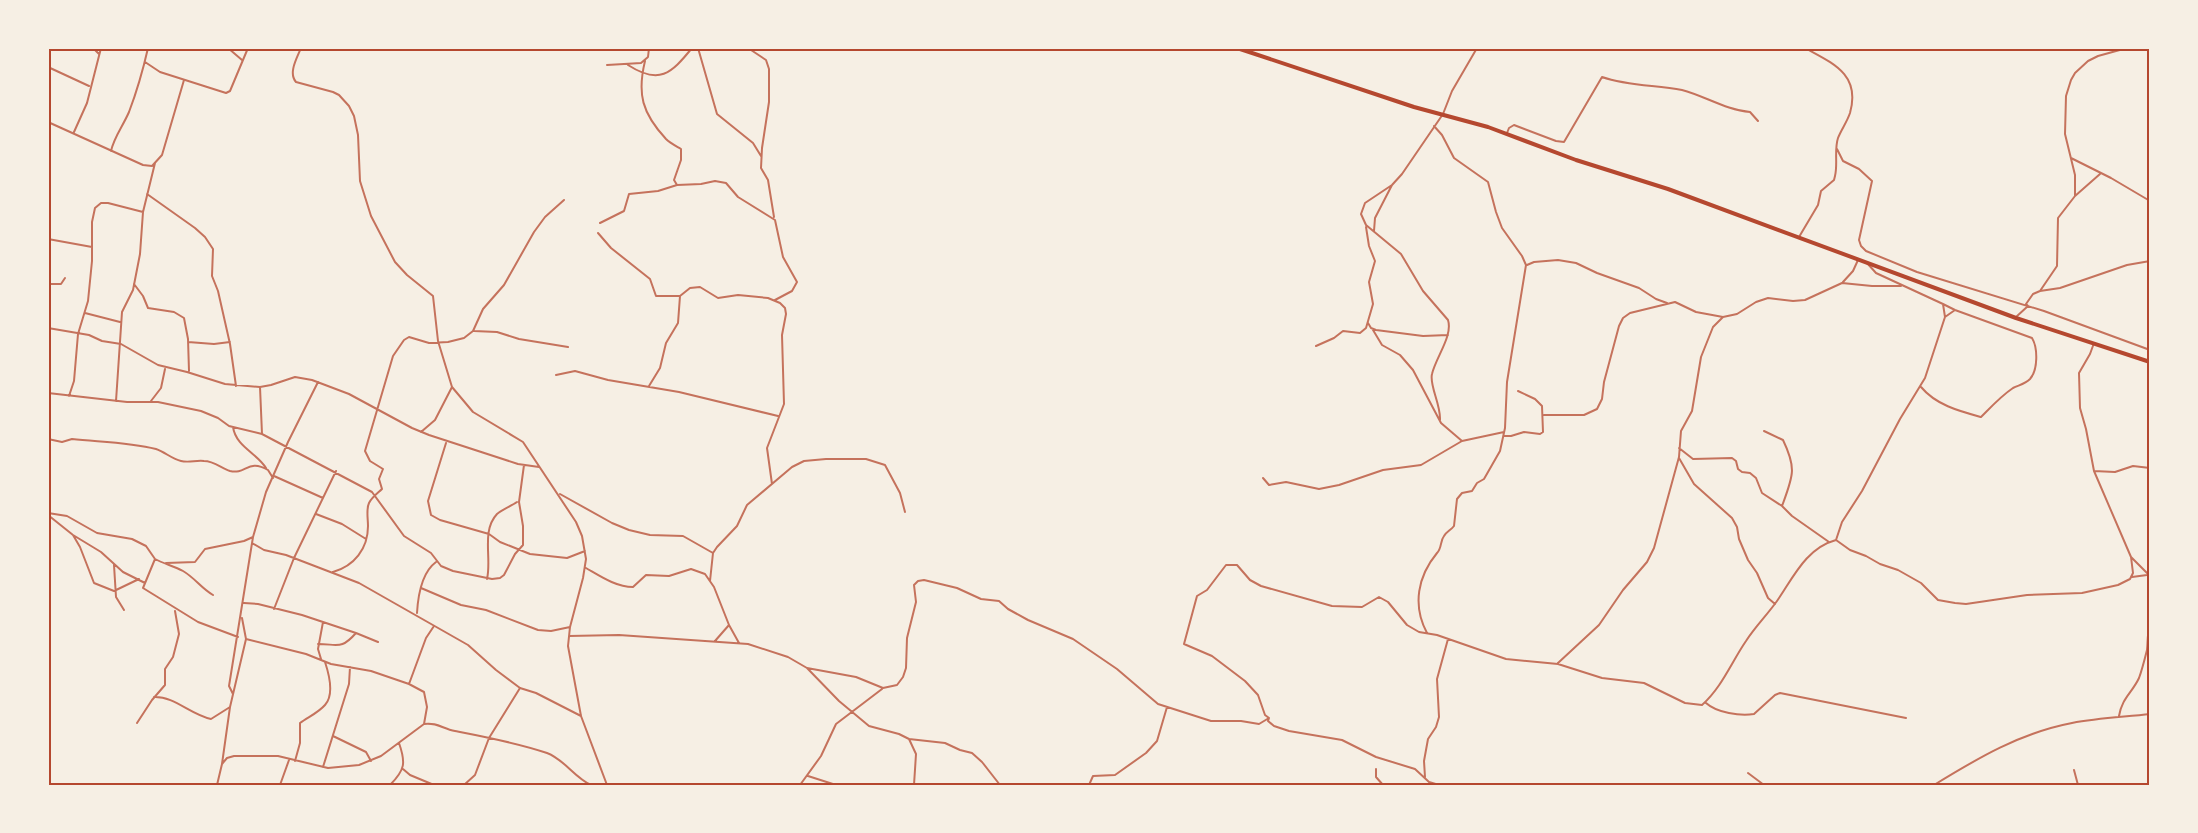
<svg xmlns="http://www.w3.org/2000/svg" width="2198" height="833" viewBox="0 0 2198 833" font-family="'Golos Text',sans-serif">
  <rect width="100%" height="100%" fill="#f6efe4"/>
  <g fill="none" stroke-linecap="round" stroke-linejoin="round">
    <!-- minor -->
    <path stroke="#c5725c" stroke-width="2" d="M93,48L99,54
      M228,48L242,60
      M301,48C297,58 288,73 296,82L333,92L339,95L349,106L354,116L358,135L360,181L371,216L395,262L407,275L433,296L438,341L452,387L473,412L523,442L576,522L582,536L586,559L583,578L570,627L568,646L581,716L607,785
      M698,48L717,114L753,143L761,156
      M748,48L766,60L769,69V102L762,148L761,168L768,180L774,217
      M645,61C637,94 642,113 666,139C670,143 676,146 681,149V160L674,180L677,185
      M145,62L160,72L226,93L230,91L248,48
      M607,65L641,63L648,57L649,48
      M628,65C659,85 671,74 692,48
      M48,67L89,86
      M48,122L143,165L152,166L162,155L184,80
      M74,132L87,103L101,48
      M1507,133L1509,128L1514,125L1556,141L1564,142L1602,77C1628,86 1655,85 1682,90C1705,96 1726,110 1750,112L1758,121
      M1837,149L1843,161L1859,169L1872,181L1859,240L1861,246L1866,251L1917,272L2044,311L2150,350
      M111,151C114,137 123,126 129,112C137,91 143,70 148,48
      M2071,158L2111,178L2150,201
      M147,194L195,228L205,237L213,249L212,276L218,291L230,344L236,386
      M2075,196L2100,174
      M600,223L624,211L629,194L658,191L677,185L701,184L715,181L726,183L738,197L775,220L783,257L797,282L792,291L775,300
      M1374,231L1375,218L1392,185
      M598,233L611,248L650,279L656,296H680
      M1799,237L1818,205L1821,191L1834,180L1835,176C1838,164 1834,150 1838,138C1841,130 1847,122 1850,113C1861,74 1832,63 1805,48
      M48,239L92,247
      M1527,265L1534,262L1558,260L1576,263L1597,273L1639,288L1656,299L1667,303
      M1843,282L1853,271L1858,260
      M48,284H61L65,278
      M134,284L143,296L148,308L174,312L184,318L188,339L189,371
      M2040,291L2057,266L2058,218L2075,196V175L2065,134L2066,96L2071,80L2075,73L2088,61L2098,56L2127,48
      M85,313L120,322
      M1945,317L1955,310
      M2016,317L2028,306L2026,304L2033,294L2040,291L2060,288L2127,265L2150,261
      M1368,323L1371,328L1376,330L1423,336L1448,335
      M48,328L89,335L102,341L121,344L158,365L187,372L225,384L260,387L271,385L295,377L312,380L349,394L412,428L429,435L518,464L539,467
      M1373,330L1382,345L1400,355L1413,370L1441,423L1462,441
      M474,331L497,332L519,339L568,347
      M188,342L214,344L230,342
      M1316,346L1334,338L1343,331L1360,333L1366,328L1373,304L1369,282L1375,261L1369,246L1366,227
      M556,375L575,371L608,380L679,392L778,416
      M649,386L660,368L666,343L678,323L680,296L690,288L700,287L718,298L738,295L768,298L780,303L785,308L786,314L782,335L784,404L767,448L772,484
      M260,387L262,434
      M1921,387C1936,405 1959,411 1981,417C1991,407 2001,396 2013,388C2019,385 2025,384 2030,379C2038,370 2038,348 2032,338L1955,310L1943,304
      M48,393L127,402H158L201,411L218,418L229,426L262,434L372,492L404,536L431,553L441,566L453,571L492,579L500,578L504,575L515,554L523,545V526L519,502L524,465
      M69,396L74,381L78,334L88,301L92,261V222L95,208L101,203H108L143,212
      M116,401L122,312L133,290L140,254L143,212L155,163
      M151,401L161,388L165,369
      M1544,415H1584L1597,409L1602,399L1604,382L1619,326L1623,318L1630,313L1675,302L1696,312L1723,317L1737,314L1756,302L1768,298L1793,301L1805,300L1842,283L1872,286H1901
      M1440,420C1441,405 1429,385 1432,374C1436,357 1453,336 1448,320L1423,291L1401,254L1366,225L1361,214L1365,203L1392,185L1402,174L1443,114L1452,91L1477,48
      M233,427C236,447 257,453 266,468
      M1764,431L1783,440C1797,469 1793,476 1782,506
      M421,432L435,420L452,387
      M1504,436H1511L1524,432L1540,434L1543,432L1542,406L1535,399L1518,391
      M48,439L62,442L72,439C100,442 129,442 156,449C165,452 172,459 181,461C189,463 196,460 204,461C214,461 221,468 230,471C246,475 248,458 268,470L273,478
      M446,443L428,501L431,515L440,520L489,534L500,542L530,554L567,558L585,551
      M1679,448L1693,459L1732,458L1736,461L1738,469L1742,472L1750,473L1756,478L1762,493L1782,506L1792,516L1829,542
      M1679,458L1694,484L1732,518L1737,527L1739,539L1748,560L1757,573L1768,598L1775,604
      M2094,471L2115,472L2133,466L2150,468
      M274,476L323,498
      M1263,478L1269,485L1286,482L1319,489L1339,485L1383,470L1421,465L1462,441L1504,432
      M560,494L612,523L629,530L650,535L683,536L713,553
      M48,513L67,516L97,533L132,539L146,546L155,559L143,588L198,622L238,637
      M316,514L342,524L366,539
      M48,515L73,535L101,552L123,572L145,583
      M73,535L80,547L94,583L114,591L139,579
      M1836,540L1850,550L1866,556L1880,564L1898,570L1921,583L1938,600L1955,603L1966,604L2027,595L2082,593L2118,585L2130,579L2133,573L2131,557L2094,471L2086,429L2080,408L2079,373L2090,354L2094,343
      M252,543L264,550L286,555L359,583L468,645L496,670L520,688L536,693L581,716
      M2131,557L2149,575L2150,585
      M155,559C164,564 174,566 183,571C195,578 201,588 213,595
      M166,563L195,562L205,549L244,541L253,537
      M114,565L116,597L124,610
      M586,568C600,576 616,587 633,587L646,575L669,576L691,569L705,574L714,587L729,625L739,643
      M333,572C354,566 368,549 368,526C368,519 366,509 369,503C372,497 378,493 382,489L379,479L383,469L370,461L365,451L393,356L404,340L409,337L429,343L448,342L464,338L473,331L483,309L504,285L534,232L545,217L564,200
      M2132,577L2147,575
      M487,579C492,559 481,531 497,514C503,509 511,506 517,502
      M710,581L713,553L717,547L737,526L747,505L792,467L804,461L826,459H866L885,465L900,493L905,512
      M421,588L461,605L486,610L538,630L551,631L570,627
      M244,603L258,604L302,615L356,633L378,642
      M274,609L294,558L336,471
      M417,613C418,596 421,573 436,562
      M1427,633C1412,605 1418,576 1437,553C1442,548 1440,541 1444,536C1446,532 1451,530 1454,526L1457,499L1462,493L1472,491L1477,483L1484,479L1500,451L1505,428L1507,382L1526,265L1522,256L1502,228L1496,212L1488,182L1454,158L1442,135L1434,126
      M569,636L619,635L748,644L788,657L807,668L839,701L869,726L899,734L909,739L916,754L914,785
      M715,641L729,625
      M318,644C338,644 341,650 356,633
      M321,659L318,649L323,622
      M1558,663L1599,625L1623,590L1647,562L1654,548L1679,457L1681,431L1692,411L1701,357L1713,327L1723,317
      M807,668L856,677L883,688L897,685L903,677L906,668L907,638L916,602L914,585L918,581L924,580L957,588L981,599L999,601L1008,609L1028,620L1073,639L1117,669L1158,704L1211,721H1241L1259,724L1269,718
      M409,684L426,638L434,626
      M233,694L229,686L253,537L266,492L288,442L318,382
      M154,697C174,696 191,715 211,719L230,707
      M1706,703C1717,713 1740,716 1754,714L1775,695L1780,693L1906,718
      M2119,716C2122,698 2132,693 2139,678C2142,670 2145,658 2147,650C2148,641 2147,634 2150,626
      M137,723L152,700L165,685V669L173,657L179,634L175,611
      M424,724C437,722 443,729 455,731C486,737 518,743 547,753C565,760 574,777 591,785
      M333,736L366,752L371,761
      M909,739L945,743L960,750L972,753L982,762L1000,785
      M295,761L300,743V723C308,717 318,713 325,705C334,695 329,674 325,662
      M222,764L227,758L234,756H278L328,768L359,765L381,756L424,724L427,707L424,692L409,684L371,671L331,664L306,654L246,639
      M323,767L349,684L350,667
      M403,769L410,775L434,785
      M1376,769V777L1383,785
      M2074,770L2078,785
      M1748,773L1764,785
      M808,776L836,785
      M1425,777L1424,761L1428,739L1436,727L1439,717L1437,679L1448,639
      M217,785L222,764L230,707L246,639L242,618
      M280,785L289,760
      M390,785C405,770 406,763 399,743
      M464,785L475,775L489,738L520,688
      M800,785L821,756L836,724L882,689
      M1089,785L1093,776L1115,775L1146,753L1157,741L1167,707
      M1439,785L1429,782L1415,769L1376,757L1342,740L1289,731L1274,726L1268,721L1269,718L1265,715L1258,695L1245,681L1212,656L1184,644L1197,596L1207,590L1226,565H1237L1250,580L1261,586L1332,606L1362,607L1379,597L1388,602L1407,625L1419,632L1437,635L1506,659L1558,664L1602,678L1644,683L1685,703L1702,705C1722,687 1731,663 1746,641C1755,627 1767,615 1777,601C1793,578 1806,548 1836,540L1842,522L1862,491L1900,419L1925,378L1945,317L1943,304L1876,273L1867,263
      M1934,785C1978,758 2020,733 2072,723C2098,718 2124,717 2150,714"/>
    <!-- trunk -->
    <path stroke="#b5482f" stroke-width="4" d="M1237,48L1414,107L1488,127L1576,160L1668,189L2016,318L2150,362"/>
  </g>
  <!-- border -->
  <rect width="2198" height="833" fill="none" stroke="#f6efe4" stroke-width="99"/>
  <rect x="50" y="50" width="2098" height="734" fill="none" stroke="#b5482f" stroke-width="2"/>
</svg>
